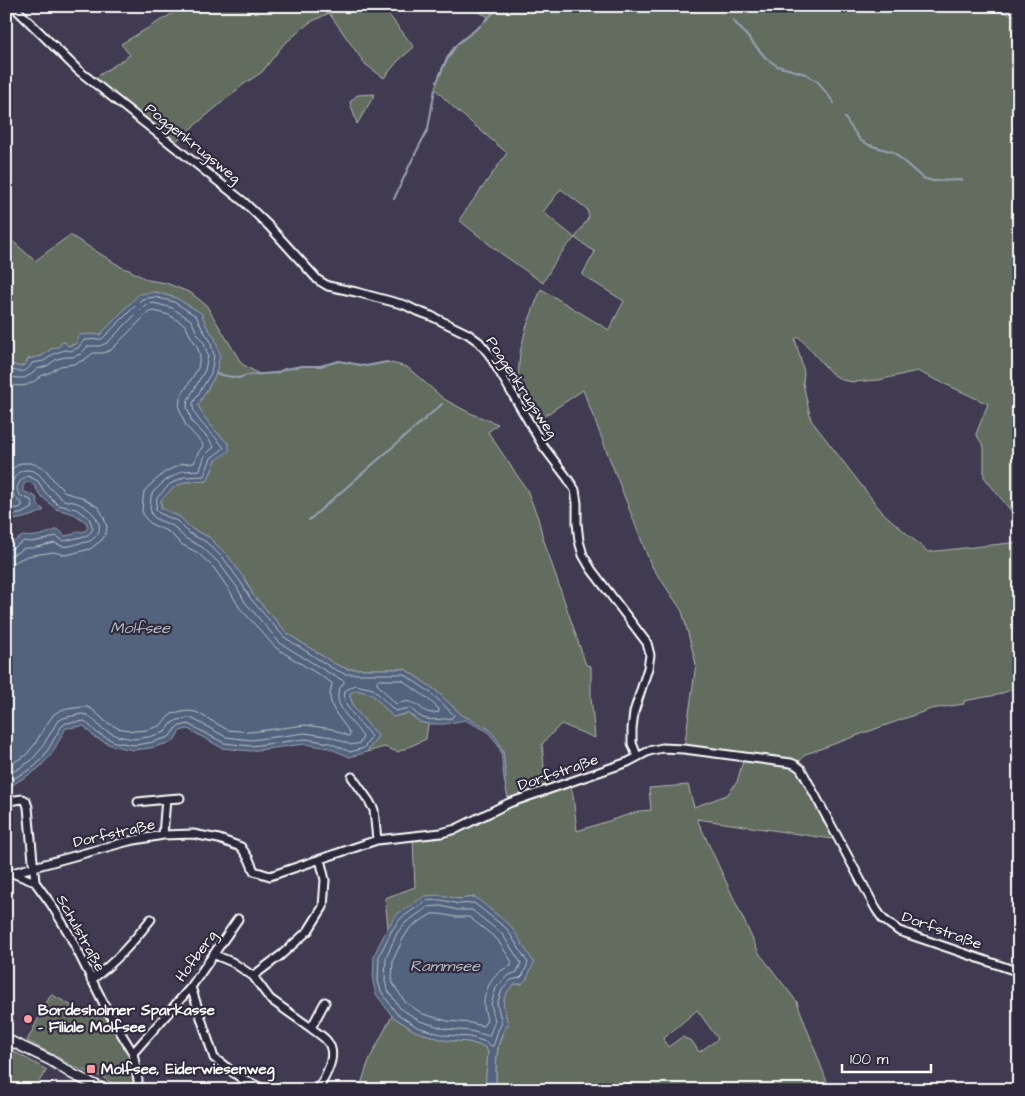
<svg xmlns="http://www.w3.org/2000/svg" width="1025" height="1096" viewBox="0 0 1025 1096" font-family="'Architects Daughter',sans-serif">
  <rect width="100%" height="100%" fill="#413b51"/>
  <filter id="ink" filterUnits="userSpaceOnUse"><feTurbulence type="fractalNoise" baseFrequency=".02" numOctaves="2"/><feDisplacementMap in="SourceGraphic" scale="10" xChannelSelector="R" yChannelSelector="G"/><feConvolveMatrix kernelMatrix="1 2 1 2 8 2 1 2 1" color-interpolation-filters="sRGB"/></filter>
  <g filter="url(#ink)">
    <!-- green -->
    <path fill="#626d61" stroke="#b0b6b0" fill-rule="evenodd" d="M169,6H382L414,47L398,61L384,78L365,64L329,13L309,23L283,45L262,72L244,84L176,141L95,78L130,55L121,44L175,12Z
      M470,6H974L1019,16V521L984,477V447L976,434L988,404L917,371L879,380L853,382L842,380L831,373L799,337L795,339L804,372L803,383L811,420L882,512L928,552L1019,542V687L997,695L964,701V704L931,709L806,754L796,765L839,840L697,819L759,953L797,1002L830,1090H496C496,1068 495,1042 508,1024C503,1005 499,1000 514,984H522L475,897L459,899L441,895L397,914L388,927L385,898L415,887L413,838L441,833L509,803L504,779L506,778L503,752L489,729L462,715L434,689L405,669H347L335,664L288,634L253,595L246,581L209,537L192,529L180,517L161,508V500L173,488L185,482L207,481L212,470L215,461L229,444C218,435 203,418 198,405L216,374L215,338L207,327L200,313L176,298L155,292L114,321L100,335L90,334L76,344L51,349L42,356L28,359L26,364L20,367L14,365L6,366V235L35,261L70,235L123,268L129,270L148,280L166,283L191,293L206,305L242,364L259,374L276,373L285,369L302,366H320L339,361L366,366L387,362L407,367L444,399L470,413L498,424L488,432L527,490L538,518L543,538L586,665L591,666V697L595,738L561,724L542,744L546,790L570,782L573,795L577,831L640,811L651,810L649,788L688,785L694,807L727,795L737,782L744,757L684,749L696,664L682,611L651,565L583,390L531,425L516,400L520,353L526,328L541,289L609,330L624,301L582,275L595,252L575,238C560,252 553,265 543,283L495,249L459,220L507,153L452,106L435,89C439,75 447,52 458,43C468,34 480,27 489,17L473,9ZM561,189L587,209L589,217L575,238L543,212ZM697,1010L718,1039L699,1052L692,1041L682,1037L668,1047L663,1039Z
      M375,94L357,124L350,102L357,95Z
      M356,689L372,694L393,717L408,713L420,722L428,724L426,739L398,752L384,747L367,752L378,736L354,708L349,694Z
      M51,994L91,1017L106,1016C117,1034 140,1068 132,1090H123L102,1077L74,1067L54,1055L27,1041Z
      M392,1016L415,1031L444,1040L469,1042L485,1047L488,1052L485,1087L481,1090H359L369,1060Z
      M13,1051L47,1070L33,1090H6V1063Z"/>
    <!-- water -->
    <path fill="#53637d" stroke="#98a1b1" d="M155,292L176,298L201,313L207,327L215,338L220,355L216,374L198,405C203,418 218,435 229,444V451L215,461L212,470L207,481L185,482L173,488L161,500V508L180,517L192,529L209,537L228,556L246,581L253,595L288,634L335,664L347,669H405L434,689L462,715L489,729L499,742L503,752L506,778L504,779L501,752L497,743L487,731L465,720L444,724H428L420,722L408,713L393,717L372,694L356,690L349,694L354,708L378,736L367,752L350,757L329,748L305,744L250,751L222,748L188,729L180,731L173,742L150,748L134,750L113,746L94,737L84,726L66,728L51,755L38,769L14,784L7,794L6,793V546L23,536C35,538 46,534 58,529L65,536L74,534L78,531L83,532L88,528L86,522L74,514L56,509L40,495L34,485L27,481L23,486V491L36,497L38,505L44,510C35,516 17,520 6,521V366L14,365L20,367L26,364L28,359L42,356L51,349L60,346L61,343L65,342L68,346L76,344L79,335L90,334L100,335L139,294Z
      M441,895L459,899L475,897L511,926L534,963L527,978L522,984H514C499,1000 503,1005 508,1024C494,1042 496,1068 496,1090H481L485,1087L488,1052L485,1047L469,1042L444,1040L415,1031L392,1016L376,994L373,982L374,955L388,927L397,914L425,896Z"/>
    <g fill="none" stroke-linecap="round" stroke-linejoin="round">
      <!-- shore -->
      <path stroke="#bac1cb" stroke-width="1" d="M6,370C18,370 25,376 32,363L44,361L54,354L64,350L70,351L78,348L84,340L102,339L142,299L155,297L174,302L196,316L203,330L210,340L214,355L211,373L193,403C191,419 216,435 224,448L211,458L204,476L184,477L170,484L157,498L156,510L159,513L177,521L189,533L206,542L224,559L242,584L250,598L284,637L332,668L345,674H404L431,693L454,715L452,718C444,719 432,721 423,718C418,716 414,711 410,708L395,711L373,689L355,685L345,691C340,707 364,724 371,737L364,748L350,752L330,743L306,739L251,746L224,743L188,724L177,727L169,737L149,743L134,745L115,742L97,733L85,721L66,723L62,726C53,739 47,755 35,766C25,774 14,775 6,787
        M6,376L18,378H24L32,374L37,369L47,366L57,359L65,357H72L81,354L88,346H100L107,343L145,305L154,303L172,308L191,320L197,333L204,343L208,356L205,370L188,400L187,407L192,422L208,438L214,447L205,455L200,470L182,471L165,481L153,492L151,497L150,508L152,515L156,519L173,526L185,538L202,547L219,563L237,587L245,602L280,643L329,673L344,681V683C325,701 355,723 363,737L360,743L351,745L332,737L305,733L251,740L226,737L193,719L187,718L178,720L172,723L165,732L148,737L134,739L117,736L101,728L92,718L87,715L82,714L63,718L57,722L41,749L31,761L6,776
        M6,384L19,386L27,385L36,380L41,376L51,372L60,366L74,364L84,360L93,353H103L111,350L149,312L154,311L169,315L185,325L191,337L197,346L200,356L198,368L180,398L179,408L186,426L202,443L203,446L198,453L194,463L181,464L165,472L148,487L144,492L143,499L142,511L145,518L151,524L169,532L181,544L198,553L214,568L230,591L239,607L276,648L332,683C332,687 330,690 330,695C330,711 343,721 350,733V735L348,736L332,729L305,725L251,732L228,730L196,712L188,711L172,714L167,718L160,726L146,730L134,731L118,728L106,722L93,710L88,707H82L61,710L54,714L44,728L35,744L26,755L6,767
        M6,478L13,468L21,463H31L42,467L47,471L55,482L66,493L81,497L98,507L103,515L107,527L106,533L102,540L90,549L66,555L61,554L54,552L27,556L15,562L6,564
        M6,509L19,508L22,506V503C4,494 12,469 28,470C39,471 43,479 48,486C51,489 54,491 57,494C58,495 61,499 62,499C67,502 73,501 77,503C87,507 96,514 99,524C100,529 99,534 94,538C90,542 86,542 80,543C69,546 66,549 55,543L32,548H25L12,555L6,556
        M6,516L20,514L33,508L31,500C28,499 22,497 19,494C14,487 21,478 28,476L38,481L44,491L58,505L76,509L89,518L93,528C90,535 88,535 81,537C75,538 70,540 64,541L56,536L48,539L31,542L24,541L11,549L6,550
        M379,680H402L427,698L439,709V712C424,716 424,707 413,703C407,700 401,703 396,704L377,684V681Z
        M441,900L459,904L474,903L507,929L528,963L523,975L520,978L511,980L502,990L497,1004L502,1023L498,1030L494,1044L493,1046H491L486,1042L470,1037L444,1035L417,1027L396,1013L381,991L378,981L379,956L392,930L401,918L426,901Z
        M441,906L458,910H472L502,934L521,963L517,972L507,976L496,988L491,1004L495,1021L489,1036L470,1031L446,1029L420,1021L400,1008L387,989L385,981L386,958L397,933L405,923L428,907Z
        M432,914H440L456,917H469L497,939L512,962L511,966C496,970 484,988 484,1004C484,1009 486,1015 487,1020L483,1026L471,1023L447,1021L423,1014L405,1002L394,985L392,980L393,960L404,937L410,928Z"/>
      <!-- stream -->
      <path stroke="#98a1b1" stroke-width="2" d="M733,20L766,58L777,66L806,74L818,82L834,103
        M485,21L496,10L497,6
        M437,82L445,63L457,44L480,26
        M845,118L860,140L869,145L893,152L918,174L923,178L933,181L962,180
        M394,199L412,160L428,129L435,89
        M216,374L238,378L248,375L276,373L285,369L302,366H320L339,361L366,366L387,362
        M309,520L442,404"/>
      <defs>
        <path id="minor" d="M13,6L78,70L244,202L269,226L318,280L328,286L356,292L405,305L415,310L431,316L468,334L479,342L489,354L543,446L568,479L575,490L577,503V523L579,541L583,555L591,569L647,643L650,655L648,668L634,712L632,729V743L637,756
          M352,777L369,801L374,810L377,840
          M166,799L180,798
          M7,801L23,799L26,801L28,807L35,882L51,904L69,934L107,1010L133,1053L138,1080V1086L136,1090
          M138,802L166,799L163,835
          M6,872L12,873L129,841L163,835L193,834L219,839L241,847L249,859L254,871L270,876L377,840L441,833L456,829L509,803L628,762L649,751L662,748L684,749L791,763L796,765L801,769L876,909L883,919L899,931L1019,972
          M12,873L35,882
          M215,955L232,962L253,976L270,999L311,1028
          M253,976L281,955L308,931L323,907L325,880L320,859
          M91,980C115,963 133,942 151,919
          M191,987L214,1058L241,1078L265,1090
          M133,1053L191,987L238,919
          M318,1090C325,1076 339,1055 327,1041C323,1036 316,1032 311,1028L325,1002"/>
        <path id="secondary" d="M6,1039L50,1060L72,1074L106,1090"/>
      </defs>
      <!-- minor casing -->
      <use href="#minor" stroke="#fff" stroke-width="11"/>
      <!-- secondary casing -->
      <use href="#secondary" stroke="#fff" stroke-width="12"/>
      <!-- minor -->
      <use href="#minor" stroke="#2f2a3d" stroke-width="7"/>
      <!-- secondary -->
      <use href="#secondary" stroke="#2f2a3d" stroke-width="9"/>
    </g>
  </g>
  <!-- markers -->
  <g fill="#ff9aa2" stroke="#2f2a3d" stroke-width="2">
    <circle cx="28" cy="1019" r="5"/>
    <rect x="86" y="1064" width="10" height="10" rx="2.5"/>
  </g>
  <g text-anchor="middle" stroke-width="4.5" stroke-linejoin="round" paint-order="stroke">
    <!-- street labels -->
    <g font-size="15" fill="#fff" stroke="#2f2a3d">
      <text transform="translate(193 143) rotate(39)" y="5">Poggenkrugsweg</text>
      <text transform="translate(522 387) rotate(57)" y="5">Poggenkrugsweg</text>
      <text transform="translate(558 772) rotate(-19)" y="5">Dorfstraße</text>
      <text transform="translate(114 833) rotate(-13)" y="5">Dorfstraße</text>
      <text transform="translate(942 930) rotate(20)" y="5">Dorfstraße</text>
      <text transform="translate(81 933) rotate(61)" y="5">Schulstraße</text>
      <text transform="translate(196 956) rotate(-54)" y="5">Hofberg</text>
    </g>
    <!-- poi labels -->
    <g font-size="15" font-weight="bold" fill="#fff" stroke="#2f2a3d" text-anchor="start">
      <text x="38" y="1015">Bordesholmer Sparkasse<tspan x="38" dy="17">- Filiale Molfsee</tspan></text>
      <text x="101" y="1074">Molfsee, Eiderwiesenweg</text>
    </g>
    <!-- water labels -->
    <g font-size="16" font-style="italic" fill="#b2b9c4" stroke="#2f2a3d">
      <text x="140" y="633">Molfsee</text>
      <text x="445" y="971">Rammsee</text>
    </g>
  </g>
  <!-- margin -->
  <rect width="1025" height="1096" fill="none" stroke="#2f2a3d" stroke-width="25"/>
  <rect x="12" y="12" width="1000" height="1071" fill="none" stroke="#fff" stroke-width="2" filter="url(#ink)"/>
  <!-- scale -->
  <path d="M842 1064v8h89v-8" fill="none" stroke="#ffffff" stroke-width="2.5"/>
  <text x="850" y="1064" font-size="15" fill="#ffffff" stroke="#2f2a3d" stroke-width="4" paint-order="stroke">100 m</text>
</svg>
